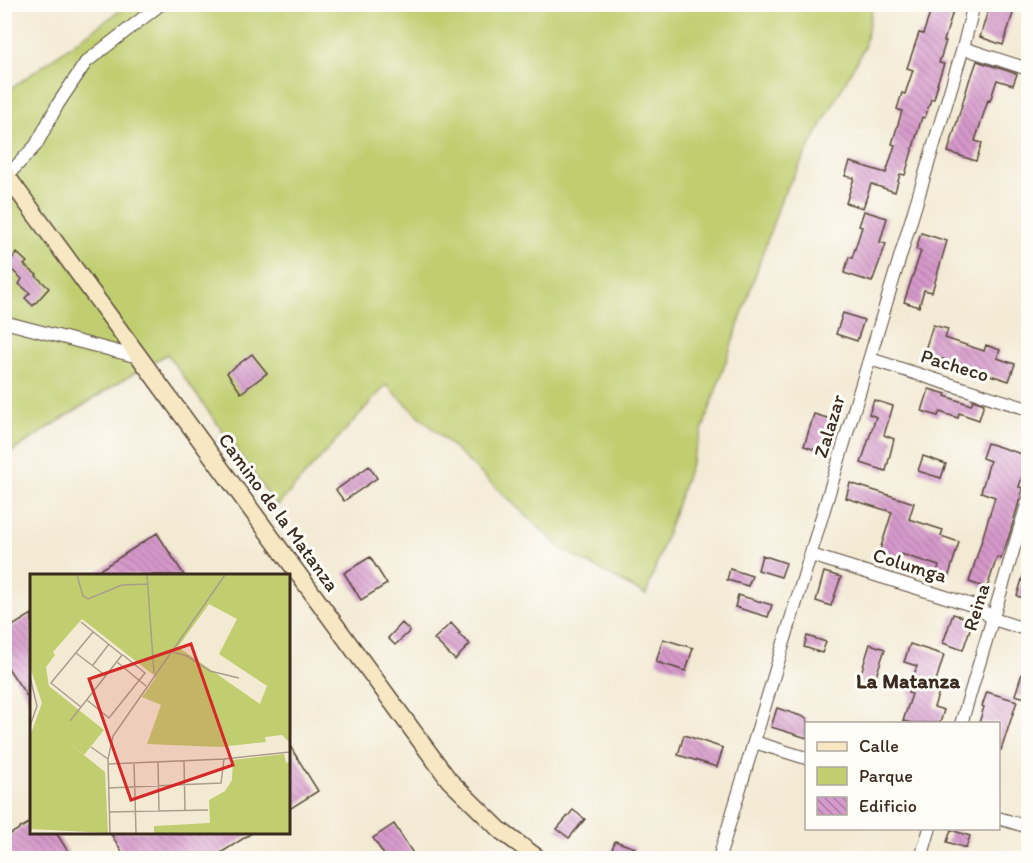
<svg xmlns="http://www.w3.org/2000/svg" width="1033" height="863" viewBox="0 0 1033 863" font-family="Itim,sans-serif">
  <defs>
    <pattern id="building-back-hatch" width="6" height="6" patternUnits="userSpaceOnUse" patternTransform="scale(1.5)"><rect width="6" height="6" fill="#d699cb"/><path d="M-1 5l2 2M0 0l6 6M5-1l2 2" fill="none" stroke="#af7da4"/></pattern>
  </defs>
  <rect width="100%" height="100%" fill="#fdfcf7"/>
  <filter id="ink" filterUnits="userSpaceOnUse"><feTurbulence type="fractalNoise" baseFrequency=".0167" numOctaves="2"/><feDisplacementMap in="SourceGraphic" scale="12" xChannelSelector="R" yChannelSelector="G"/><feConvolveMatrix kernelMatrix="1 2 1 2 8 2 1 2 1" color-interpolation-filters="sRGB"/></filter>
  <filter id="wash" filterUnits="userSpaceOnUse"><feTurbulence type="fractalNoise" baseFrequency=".008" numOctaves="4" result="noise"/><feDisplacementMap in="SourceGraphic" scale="24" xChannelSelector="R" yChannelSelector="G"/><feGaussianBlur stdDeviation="1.35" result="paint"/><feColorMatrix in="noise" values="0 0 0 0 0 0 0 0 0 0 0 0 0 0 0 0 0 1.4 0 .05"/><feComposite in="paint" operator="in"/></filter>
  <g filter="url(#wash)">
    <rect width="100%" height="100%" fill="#f3ead4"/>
    <!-- green -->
    <path fill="#c0ce70" stroke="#7e7c47" stroke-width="1.5" d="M128,5H873L864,48L782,197L646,595L563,550L386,385L277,506L167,354L116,384L5,456V93Z"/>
    <g id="blocks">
      <!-- building -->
      <path fill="url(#building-back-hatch)" d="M990,4H1016L1003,45L980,37Z
        M933,5L953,11L944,41H946L939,63L944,64L937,84H938L934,99H931L925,118L922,117L905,175L900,174L895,192L871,184L863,208L846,203L854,178L845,176L850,162L886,173L895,145L892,144L902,111L897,109L902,93L905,94L913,70L907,68L919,33L923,34Z
        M977,61L1017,74L1013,85L997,80L990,101L988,100L975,141L982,143L976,161L948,152L970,78H971Z
        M864,211L887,218L880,242L886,244L872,282L844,273L849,257L852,258L862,227L859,226Z
        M921,233L947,241L932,292L924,290L919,307L904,302L921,251L916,249Z
        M17,253L27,262L24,265L37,275L36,276L49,288L33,306L25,298L30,293L19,284L22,279L6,265Z
        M843,313L864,320L857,341L836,334Z
        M933,325L948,329L945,338L984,351L986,345L1000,350L997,358L1015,364L1009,381L965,367L964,369L944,362L945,360L924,353Z
        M252,354L267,373L241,393L227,373Z
        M929,389L946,394L945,396L971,405L973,400L984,404L979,420L959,413L958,418L940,412L938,416L922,411Z
        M874,400L893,406L884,435L894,439L886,471L861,463L876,417L869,414Z
        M814,414L834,420L825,453L804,446Z
        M987,443L1028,456L1019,487L1023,488L1009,536L1001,559L997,557L987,588L969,582L995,497L981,492L990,461L982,458Z
        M923,456L946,464L941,478L918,471Z
        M369,466L377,478L344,501L336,490Z
        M850,483L914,503L909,519L943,530L941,536L959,542L949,575L937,572L939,566L901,554L899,560L879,553L892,512L846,498Z
        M157,533L184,575H92Z
        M762,555L786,563L781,577L758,570Z
        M370,557L387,584L361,600L344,573Z
        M1026,566L1029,567V600L1017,596Z
        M730,569L752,576L748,586L727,580Z
        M824,572L841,577L831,606L816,601Z
        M738,595L772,605L768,617L735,607Z
        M32,614V704L4,662V631Z
        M953,614L973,620L963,650L943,643Z
        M402,623L410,631L395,645L388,638Z
        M451,623L460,633L458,634L470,644L455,660L434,639Z
        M807,636L826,642L822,653L804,647Z
        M663,639L693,648L686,671L656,662Z
        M870,644L885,649L872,688L858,683Z
        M910,644L944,655L935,684L941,686L934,707L944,710L940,723H912L903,721L912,694L908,693L917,666L904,662Z
        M1026,661H1029V699L1015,695Z
        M987,692L1017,701L1001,750H999V723H979L984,707L982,706Z
        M777,708L807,718V738L771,727Z
        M684,735L723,748L717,767L678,755Z
        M288,743L318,791L288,810Z
        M573,810L585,819L569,838L557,829Z
        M32,821V831H55L72,858H4V838Z
        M394,824L416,858H386L373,838Z
        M951,830L970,836L966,848L947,842Z
        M109,831H255L213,858H126Z
        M615,841L635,848L631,858H609Z"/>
    </g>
  </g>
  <g filter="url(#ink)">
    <use href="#blocks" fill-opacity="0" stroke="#574739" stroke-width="1.5"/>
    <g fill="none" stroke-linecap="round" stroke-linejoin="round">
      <defs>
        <path id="street" d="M963,48L1028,69
          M7,176L36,145L58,104L86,62L161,4
          M4,322L138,357
          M870,359L1028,409
          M811,555L978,607L993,619L1028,630
          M961,724L1028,501
          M754,742L806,758
          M998,818L1028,827
          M719,858L963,48L974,4
          M921,858L930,828"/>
        <path id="secondary" d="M4,172L449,780L501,831L538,858"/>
      </defs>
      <!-- street casing -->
      <use href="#street" stroke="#574739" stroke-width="14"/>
      <!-- secondary casing -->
      <use href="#secondary" stroke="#574739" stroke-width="19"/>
      <!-- street -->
      <use href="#street" stroke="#fff" stroke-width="12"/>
      <!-- secondary -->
      <use href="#secondary" stroke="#f7e8c3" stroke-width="16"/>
    </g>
  </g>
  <g text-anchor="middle" stroke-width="6" stroke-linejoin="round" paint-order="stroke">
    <!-- street labels -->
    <g font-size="20" fill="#3b2a1e" stroke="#fdfcf7">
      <text transform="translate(955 365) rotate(17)" y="7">Pacheco</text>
      <text transform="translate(829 426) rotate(-73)" y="7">Zalazar</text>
      <text transform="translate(279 512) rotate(54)" y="7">Camino de la Matanza</text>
      <text transform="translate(910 565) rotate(17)" y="7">Columga</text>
      <text transform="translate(976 607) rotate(-73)" y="7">Reina</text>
    </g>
    <!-- neighbourhood labels -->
    <g font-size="21" font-weight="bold" fill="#3b2a1e" stroke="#fdfcf7">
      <text x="908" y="688">La Matanza</text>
    </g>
  </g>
  <!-- overview -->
  <g transform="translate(30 574)">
    <rect width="260" height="260" fill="#f3ead4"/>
    <path d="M0,1H259V168L252,161L235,163L236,168L190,173L117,170L131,131L112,123L126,103L52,45L23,78L25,81L16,93L19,112L29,120L9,145L75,198L78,259L0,255V162L12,129L1,96ZM179,30L207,45L189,80L237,112L230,130L148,73ZM254,180L256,189L259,188V259H124V252L180,249L179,226L195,217L202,206L203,186Z" fill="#c0ce70" fill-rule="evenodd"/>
    <path d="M29,120L74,156L54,181L8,145Z" fill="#c0ce70"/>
    <path fill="none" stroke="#a99d8b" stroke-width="1.5" d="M47,1L53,22L58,25L92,11L118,10M117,1L124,99M140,77L157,82L180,97L209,104M46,79L76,102M87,88L116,112M63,91L79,70M0,103L7,132L0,152M57,126L79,144L115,99L93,81M51,133L21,109L63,58M40,147L92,81L51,48M61,173L78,185M154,187L155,236M128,188L129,237M104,189L106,259M78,190L194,185L260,178M78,214L191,209L194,185M79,238L178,236M80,259L78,185L83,162L195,1"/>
    <path fill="#d62828" fill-opacity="0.15" stroke="#d62828" stroke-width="3" d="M161,70L203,191L101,226L59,105Z"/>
    <rect width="260" height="260" fill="none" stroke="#3b2a1e" stroke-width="3"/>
  </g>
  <!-- margin -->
  <rect width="1033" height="863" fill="none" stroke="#fdfcf7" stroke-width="24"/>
  <!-- legend -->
  <rect x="805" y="722" width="195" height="108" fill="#fdfcf7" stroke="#afa8a0" stroke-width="1.5"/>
  <rect x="817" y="742" width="30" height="9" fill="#f7e8c3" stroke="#afa8a0" stroke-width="1.5"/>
  <text x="859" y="752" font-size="18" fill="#3b2a1e">Calle</text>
  <rect x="817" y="767" width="30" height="18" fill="#c0ce70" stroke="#afa8a0" stroke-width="1.5"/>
  <text x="859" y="782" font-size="18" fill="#3b2a1e">Parque</text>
  <rect x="817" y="797" width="30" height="18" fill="url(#building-back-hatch)" stroke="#afa8a0" stroke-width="1.5"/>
  <text x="859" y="812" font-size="18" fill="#3b2a1e">Edificio</text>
</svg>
